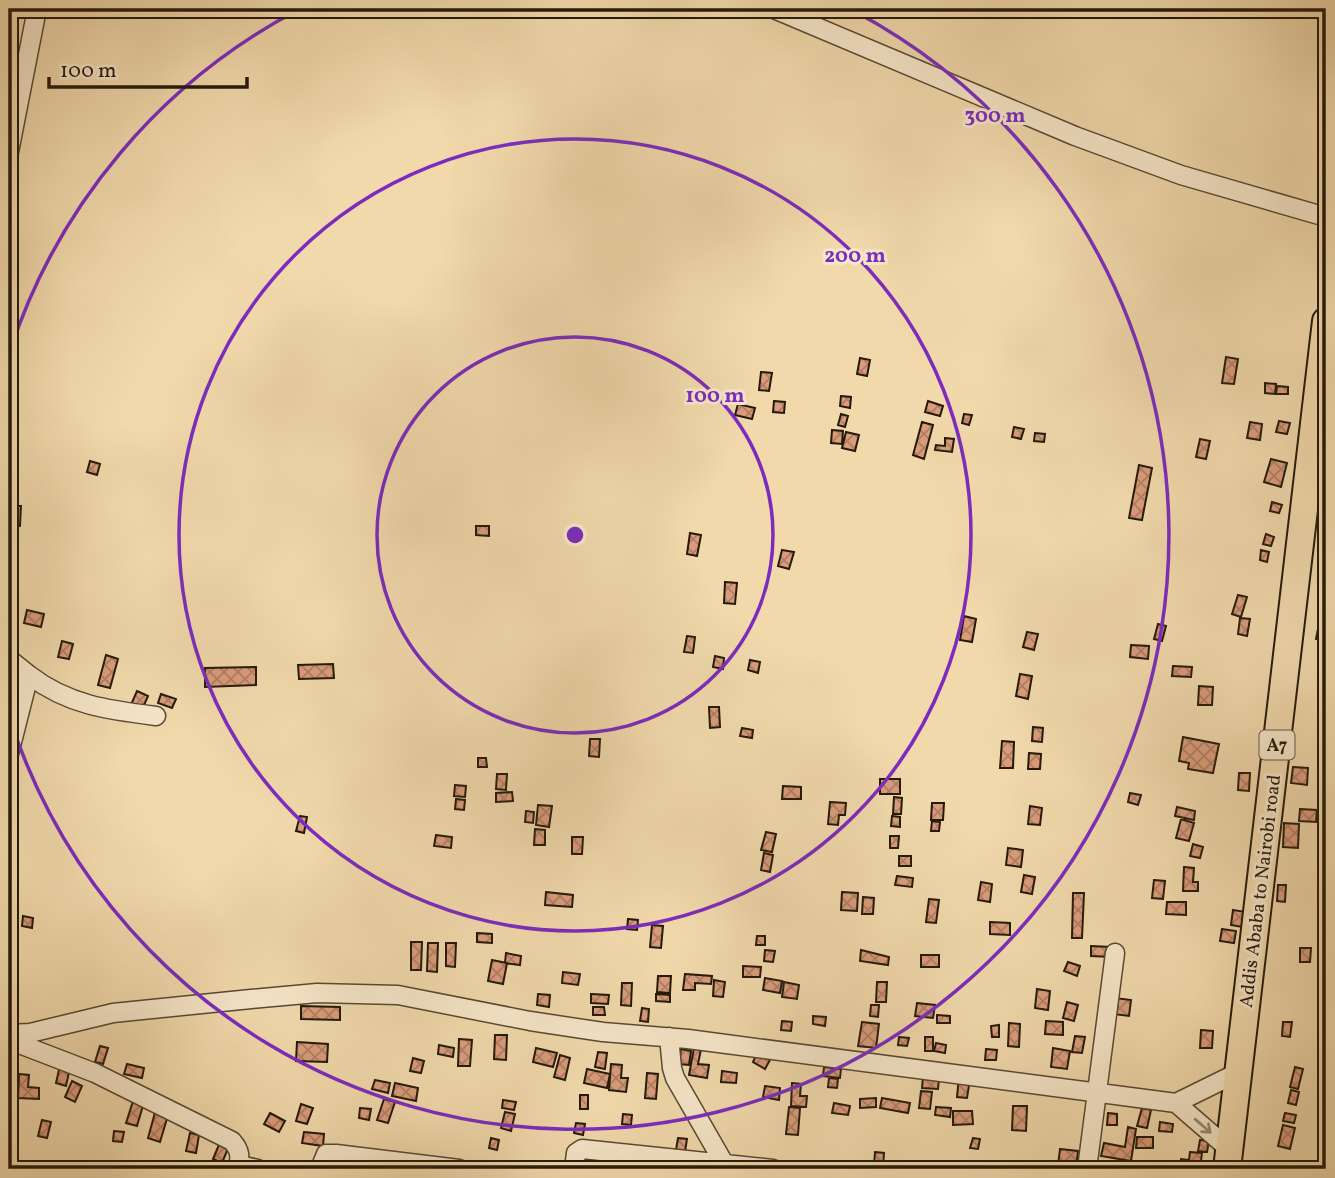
<svg xmlns="http://www.w3.org/2000/svg" width="1335" height="1178" viewBox="0 0 1335 1178" font-family="Vollkorn,serif">
  <defs>
    <pattern id="building-cross-hatch" width="8" height="8" patternUnits="userSpaceOnUse" patternTransform="scale(1.75)"><rect width="8" height="8" fill="#da9c7b"/><path d="M0 0l8 8M0 8l8-8" fill="none" stroke="#b17e63"/></pattern>
  </defs>
  <rect width="100%" height="100%" fill="#f1d9ac"/>
  <filter id="stains"><feTurbulence type="fractalNoise" baseFrequency=".00286" numOctaves="4"/><feColorMatrix values="0 0 0 0 .2 0 0 0 0 .09 0 0 0 0 .02 0 0 0 .5 -.17"/></filter>
  <radialGradient id="worn" r=".72"><stop offset=".6" stop-color="#630" stop-opacity="0"/><stop offset="1" stop-color="#630" stop-opacity=".3"/></radialGradient>
  <!-- building -->
  <path fill="url(#building-cross-hatch)" stroke="#24190a" stroke-width="2" d="M1226,357L1238,359L1234,384L1222,383Z
    M860,358L870,360L867,376L857,374Z
    M761,372L772,373L769,391L759,390Z
    M1265,383L1276,384L1275,394L1265,393Z
    M1277,386L1288,387V394H1276Z
    M841,396L851,397L850,408L840,406Z
    M774,401L785,402L784,413L773,412Z
    M928,401L943,406L940,416L925,412Z
    M738,404L755,408L752,419L735,415Z
    M841,414L848,416L845,427L838,425Z
    M964,414L972,415L969,425L962,423Z
    M1279,421L1290,423L1287,434L1276,432Z
    M922,422L933,425L924,459L913,455Z
    M1250,422L1262,424L1260,440L1247,438Z
    M1014,427L1024,429L1021,439L1012,437Z
    M832,430L843,431L842,444L831,443Z
    M846,432L859,435L855,451L842,448Z
    M1035,433L1045,434L1044,442L1034,441Z
    M945,438L954,439L952,452L935,450L936,445L945,446Z
    M1200,439L1210,441L1206,459L1196,457Z
    M1271,459L1287,463L1281,487L1264,482Z
    M90,461L100,464L97,475L87,472Z
    M1139,465L1152,468L1142,520L1129,518Z
    M1272,502L1282,505L1279,513L1270,511Z
    M9,506H21L20,526L9,525Z
    M476,526H489V536L476,535Z
    M690,533L701,535L697,556L687,554Z
    M1266,534L1274,537L1271,546L1263,544Z
    M782,550L794,552L789,569L778,566Z
    M1261,550L1269,552L1267,562L1260,560Z
    M725,582L737,583L735,604L724,603Z
    M1238,595L1247,597L1241,617L1232,614Z
    M27,610L44,614L41,627L24,623Z
    M964,616L976,619L972,642L960,640Z
    M1240,618L1250,619L1247,636L1238,634Z
    M1158,624L1166,626L1162,641L1154,639Z
    M1318,629L1326,631L1324,640L1316,639Z
    M1027,632L1038,634L1034,650L1023,647Z
    M687,636L695,637L693,653L684,652Z
    M62,641L73,644L69,659L58,657Z
    M1131,645L1149,646L1148,659L1130,657Z
    M106,655L118,659L110,688L98,685Z
    M715,656L724,658L723,669L713,667Z
    M750,660L760,662L758,673L748,670Z
    M333,664L334,678L299,679L298,665Z
    M1173,666L1192,667L1191,677L1172,676Z
    M256,667V685L205,687V668Z
    M1020,674L1032,676L1028,699L1016,696Z
    M1199,686L1213,687L1212,705H1198Z
    M137,691L148,696L141,712L130,707Z
    M161,694L176,699L172,708L158,703Z
    M709,707H719L720,727L710,728Z
    M1033,727L1043,728L1042,742L1032,741Z
    M742,728L753,730L752,738L740,736Z
    M1183,737L1219,744L1213,773L1188,769L1189,763L1179,761Z
    M590,739H600L599,757L589,756Z
    M1002,741L1014,742L1013,768H1000Z
    M1029,753L1041,754L1040,769H1028Z
    M478,758H486L487,767H478Z
    M1293,767L1308,768L1307,785L1291,783Z
    M1239,773H1250L1249,791L1238,790Z
    M497,774H507L506,790L496,789Z
    M880,779H900V794H880Z
    M455,785L466,786L465,797L454,796Z
    M783,786L801,787V799H782Z
    M512,792L513,801L496,802V793Z
    M1130,793L1141,795L1138,805L1128,802Z
    M894,797L902,798L901,814H893Z
    M456,799L465,800L464,810L455,809Z
    M830,802L846,803L845,815H839L838,825L828,824Z
    M932,803H944L943,820H931Z
    M538,805L552,806L549,827L536,825Z
    M1030,806L1042,808L1040,825L1028,824Z
    M1177,807L1195,811L1194,820L1175,816Z
    M1300,809L1317,810L1316,822L1299,821Z
    M526,811L534,812L533,823L525,822Z
    M300,816L307,817L304,833L296,831Z
    M892,816L900,817V827L891,826Z
    M1181,819L1194,823L1189,841L1176,838Z
    M932,821L940,822L939,831H931Z
    M1284,823L1299,824L1298,848L1283,847Z
    M535,829L545,830V845H534Z
    M766,832L776,834L772,852L761,850Z
    M436,835L452,837L451,848L434,846Z
    M890,836H899L898,848H890Z
    M572,837H583L582,854H572Z
    M1193,844L1203,847L1200,858L1190,856Z
    M1008,848L1023,850L1021,867L1006,865Z
    M764,853L773,855L770,872L761,870Z
    M899,856H911V866H899Z
    M1184,867L1194,868L1193,882H1198V891H1183Z
    M1024,875L1035,877L1032,894L1021,892Z
    M897,876L913,878L912,887L895,885Z
    M1154,880L1165,881L1163,899L1152,898Z
    M981,882L992,884L990,902L978,900Z
    M1278,885H1286L1285,902L1277,901Z
    M546,892L573,895L572,907L545,905Z
    M842,892L858,893L857,911L841,910Z
    M1073,893H1084L1082,938H1072Z
    M863,897L874,898L873,914H862Z
    M929,899L939,900L936,923L926,922Z
    M1167,902H1186V915L1166,914Z
    M1321,905L1326,906V924L1319,923Z
    M1233,910L1246,912L1243,927L1231,925Z
    M23,916L33,918L32,928L22,926Z
    M628,919L638,920L637,930L627,929Z
    M990,922L1010,923V935L990,934Z
    M652,925L663,926L661,948L650,947Z
    M1222,929L1236,931L1234,943L1220,941Z
    M477,933L492,934V943L477,942Z
    M757,936H765V945H756Z
    M411,942H422L421,970H411Z
    M428,943H438L437,972L427,971Z
    M446,943H456L455,967L446,966Z
    M1091,946L1111,947V957L1091,956Z
    M1300,948H1311L1310,962H1300Z
    M765,950L775,951L773,962L764,961Z
    M861,950L889,957L888,965L860,961Z
    M506,953L521,956L520,965L505,963Z
    M921,955H939V967H921Z
    M492,960L507,963L503,984L488,981Z
    M1068,962L1080,966L1077,976L1064,971Z
    M743,966L761,967L760,977H743Z
    M563,972L580,974L578,985L562,983Z
    M685,974L712,976L711,984L695,983V990H683Z
    M658,976H671L670,993L657,992Z
    M765,978L782,981L780,993L763,990Z
    M714,980L725,982L723,997L713,996Z
    M784,982L799,985L797,999L782,997Z
    M877,982H887L886,1002H876Z
    M622,983H632L631,1006L621,1005Z
    M1037,989L1050,991L1048,1010L1035,1008Z
    M538,994L550,995L549,1007L537,1005Z
    M591,994L609,995L608,1004L591,1003Z
    M656,994L670,995V1002L656,1001Z
    M1115,998L1131,1000L1129,1016L1113,1014Z
    M1067,1002L1078,1005L1074,1021L1063,1018Z
    M917,1003L935,1005L933,1018L915,1016Z
    M871,1005H879L878,1017L870,1016Z
    M301,1006L340,1007V1020L301,1019Z
    M593,1007H604L605,1015H593Z
    M642,1008L649,1009L648,1022L640,1021Z
    M937,1015L950,1016V1023H937Z
    M813,1016L826,1017L825,1026L813,1024Z
    M782,1021L792,1022L791,1031L781,1030Z
    M1046,1021L1063,1022V1035L1045,1034Z
    M862,1022L879,1024L876,1048L858,1046Z
    M1283,1022H1292L1290,1037L1282,1036Z
    M1009,1023L1020,1024L1019,1047L1008,1046Z
    M999,1025V1037H992L991,1026Z
    M1201,1030L1213,1031L1212,1048H1200Z
    M495,1035H507L506,1060L494,1059Z
    M1075,1036L1085,1037L1082,1053L1072,1052Z
    M899,1037L909,1038L907,1046L898,1045Z
    M925,1037H933V1051H925Z
    M459,1039L472,1040L470,1066H458Z
    M297,1042L328,1044L327,1062L296,1061Z
    M936,1043L946,1045L945,1053L934,1051Z
    M439,1045L454,1048L453,1057L438,1054Z
    M100,1046L108,1048L103,1064L95,1062Z
    M536,1048L557,1053L553,1067L533,1062Z
    M694,1048L701,1049L698,1064L709,1065L707,1078L689,1075Z
    M1053,1048L1070,1051L1067,1069L1051,1067Z
    M681,1049L691,1051L689,1065L679,1064Z
    M986,1049L997,1050L996,1060H985Z
    M758,1051L771,1058L765,1069L753,1062Z
    M598,1052L607,1053L605,1069L595,1067Z
    M560,1055L570,1058L565,1080L554,1077Z
    M413,1058L424,1061L421,1073L410,1071Z
    M61,1061L71,1063L66,1086L56,1083Z
    M127,1064L144,1068L142,1078L124,1074Z
    M611,1064L622,1065L621,1078H628L626,1092L609,1090Z
    M824,1067L841,1069L840,1078L823,1076Z
    M1295,1067L1303,1069L1298,1089L1290,1087Z
    M587,1069L610,1074L607,1088L584,1083Z
    M722,1071L737,1073L736,1083L721,1082Z
    M647,1073L658,1074L656,1099L645,1098Z
    M19,1074L29,1075L28,1087L39,1088V1099L18,1098Z
    M923,1077L939,1078L938,1089L922,1088Z
    M959,1077L970,1079L967,1098L957,1097Z
    M829,1078L838,1079L837,1088L828,1087Z
    M9,1079L19,1081L16,1096L9,1094Z
    M375,1080L390,1083L388,1093L372,1089Z
    M72,1081L82,1086L75,1102L65,1097Z
    M395,1083L418,1088L416,1101L392,1096Z
    M792,1083L801,1084L800,1096H807L806,1107L791,1106Z
    M765,1086L780,1088L779,1100L763,1097Z
    M1291,1090L1299,1092L1296,1105L1288,1103Z
    M921,1091L932,1092L930,1109L919,1108Z
    M580,1095H588V1109H580Z
    M134,1098L144,1102L137,1126L126,1123Z
    M876,1098V1107L860,1108V1099Z
    M882,1098L910,1103L908,1113L880,1108Z
    M384,1099L395,1102L388,1123L377,1120Z
    M503,1100L516,1102L514,1110L502,1108Z
    M834,1103L850,1106L848,1115L832,1113Z
    M301,1104L313,1108L307,1124L296,1121Z
    M1013,1106H1027L1026,1131L1012,1130Z
    M789,1107L800,1108L798,1135L786,1134Z
    M936,1107L951,1108L950,1117L935,1115Z
    M360,1108L371,1109L369,1120L359,1118Z
    M1142,1108L1151,1110L1147,1128L1137,1126Z
    M156,1109L169,1112L160,1142L148,1138Z
    M953,1111H972L973,1124L953,1125Z
    M505,1112L515,1114L511,1131L501,1128Z
    M270,1113L285,1121L279,1132L264,1124Z
    M1108,1113L1117,1114V1125H1107Z
    M1285,1113L1296,1115L1294,1123L1283,1121Z
    M623,1114L632,1115L631,1125L622,1124Z
    M42,1120L51,1122L47,1138L38,1136Z
    M1160,1122L1173,1124L1172,1132L1159,1131Z
    M576,1123L585,1124L583,1135L574,1133Z
    M1283,1125L1295,1128L1290,1149L1278,1146Z
    M1128,1127L1136,1129L1131,1161L1101,1156L1104,1143L1125,1147Z
    M114,1131L124,1132L122,1142L113,1141Z
    M304,1132L324,1134L323,1146L302,1143Z
    M190,1133L199,1135L196,1153L186,1151Z
    M223,1135L232,1139L222,1163L213,1159Z
    M1137,1137H1153V1148H1136Z
    M491,1138L499,1140L497,1150L489,1148Z
    M678,1138L687,1139L685,1152L676,1150Z
    M973,1138L980,1139L978,1149L970,1148Z
    M1200,1140L1209,1141L1207,1152L1198,1151Z
    M1060,1149L1078,1151L1076,1168L1058,1165Z
    M875,1152L884,1153L883,1167L874,1166Z
    M1190,1152L1202,1153L1200,1169L1180,1167L1181,1159L1189,1160Z
    M1246,1162L1273,1163V1169H1246Z"/>
  <g fill="none" stroke-linecap="round" stroke-linejoin="round">
    <defs>
      <path id="minor" d="M774,9L1075,136L1181,175L1326,217
        M9,152L37,9
        M9,659L29,675L9,754
        M29,675C68,705 108,710 156,716
        M9,1034L30,1033L113,1013L251,999L317,993L398,995L530,1021L603,1032L688,1039L1176,1103L1229,1149
        M669,1037L672,1068L675,1078L725,1165
        M9,1040L95,1073L232,1141C241,1151 240,1157 238,1169
        M1176,1103L1237,1073
        M239,1165L258,1169
        M320,1169L326,1154H336L459,1169
        M574,1169L576,1153L582,1149L773,1169
        M1087,1169L1115,953"/>
      <path id="highway" d="M1227,1169L1326,321"/>
    </defs>
    <!-- minor casing -->
    <use href="#minor" stroke="#574932" stroke-width="21"/>
    <!-- highway casing -->
    <use href="#highway" stroke="#24190a" stroke-width="30"/>
    <!-- minor -->
    <use href="#minor" stroke="#f6e6c9" stroke-width="18"/>
    <!-- highway -->
    <use href="#highway" stroke="#f1d9ac" stroke-width="26"/>
  </g>
  <!-- one-way arrows -->
  <defs><path id="oneway-shaft" d="M-6 0H5M1.5-3L5.5 0L1.5 3" fill="none" stroke-width="1.6" stroke-linecap="round" stroke-linejoin="round" transform="scale(1.75)"/></defs>
  <use stroke="#988a73" href="#oneway-shaft" transform="translate(1203 1126) rotate(41)"/>
  <!-- distance rings -->
  <g fill="none" stroke="#7b2cbf" stroke-width="3.5">
    <circle cx="575" cy="535" r="198"/>
    <circle cx="575" cy="535" r="396"/>
    <path d="M10 351A594 594 0 0 1 296 11M854 11A594 594 0 1 1 10 719"/>
  </g>
  <g text-anchor="middle" stroke-width="6" stroke-linejoin="round" paint-order="stroke">
    <!-- shield labels -->
    <rect fill="#f6e6c9" stroke="#635643" stroke-width="2" x="1259.5" y="730.5" width="35" height="29" rx="5"/>
    <g font-size="18" font-weight="bold" fill="#24190a">
      <text x="1277" y="751">A7</text>
    </g>
    <!-- street labels -->
    <g font-size="19" fill="#24190a" stroke="#f6e6c9">
      <text transform="translate(1259 891) rotate(-83)" y="7">Addis Ababa to Nairobi road</text>
    </g>
  </g>
  <circle cx="575" cy="535" r="10" fill="#7b2cbf" stroke="#f6e6c9" stroke-width="3.5"/>
  <g font-size="21" text-anchor="middle" font-weight="bold" fill="#7b2cbf" stroke="#f6e6c9" stroke-width="6" stroke-linejoin="round" paint-order="stroke">
    <text x="995" y="122">300 m</text>
    <text x="855" y="262">200 m</text>
    <text x="715" y="402">100 m</text>
  </g>
  <!-- margin -->
  <rect width="1335" height="1178" fill="none" stroke="#f1d9ac" stroke-width="35"/>
  <rect x="10" y="10" width="1314" height="1157" fill="none" stroke="#24190a" stroke-width="3.5"/>
  <rect x="18" y="18" width="1300" height="1143" fill="none" stroke="#24190a" stroke-width="2"/>
  <!-- scale -->
  <path d="M49 77v10h198v-10" fill="none" stroke="#24190a" stroke-width="3.5"/>
  <text x="60" y="77" font-size="21" fill="#24190a" stroke="#f6e6c9" stroke-width="5" paint-order="stroke">100 m</text>
  <rect width="100%" height="100%" filter="url(#stains)"/>
  <rect width="100%" height="100%" fill="url(#worn)"/>
</svg>
